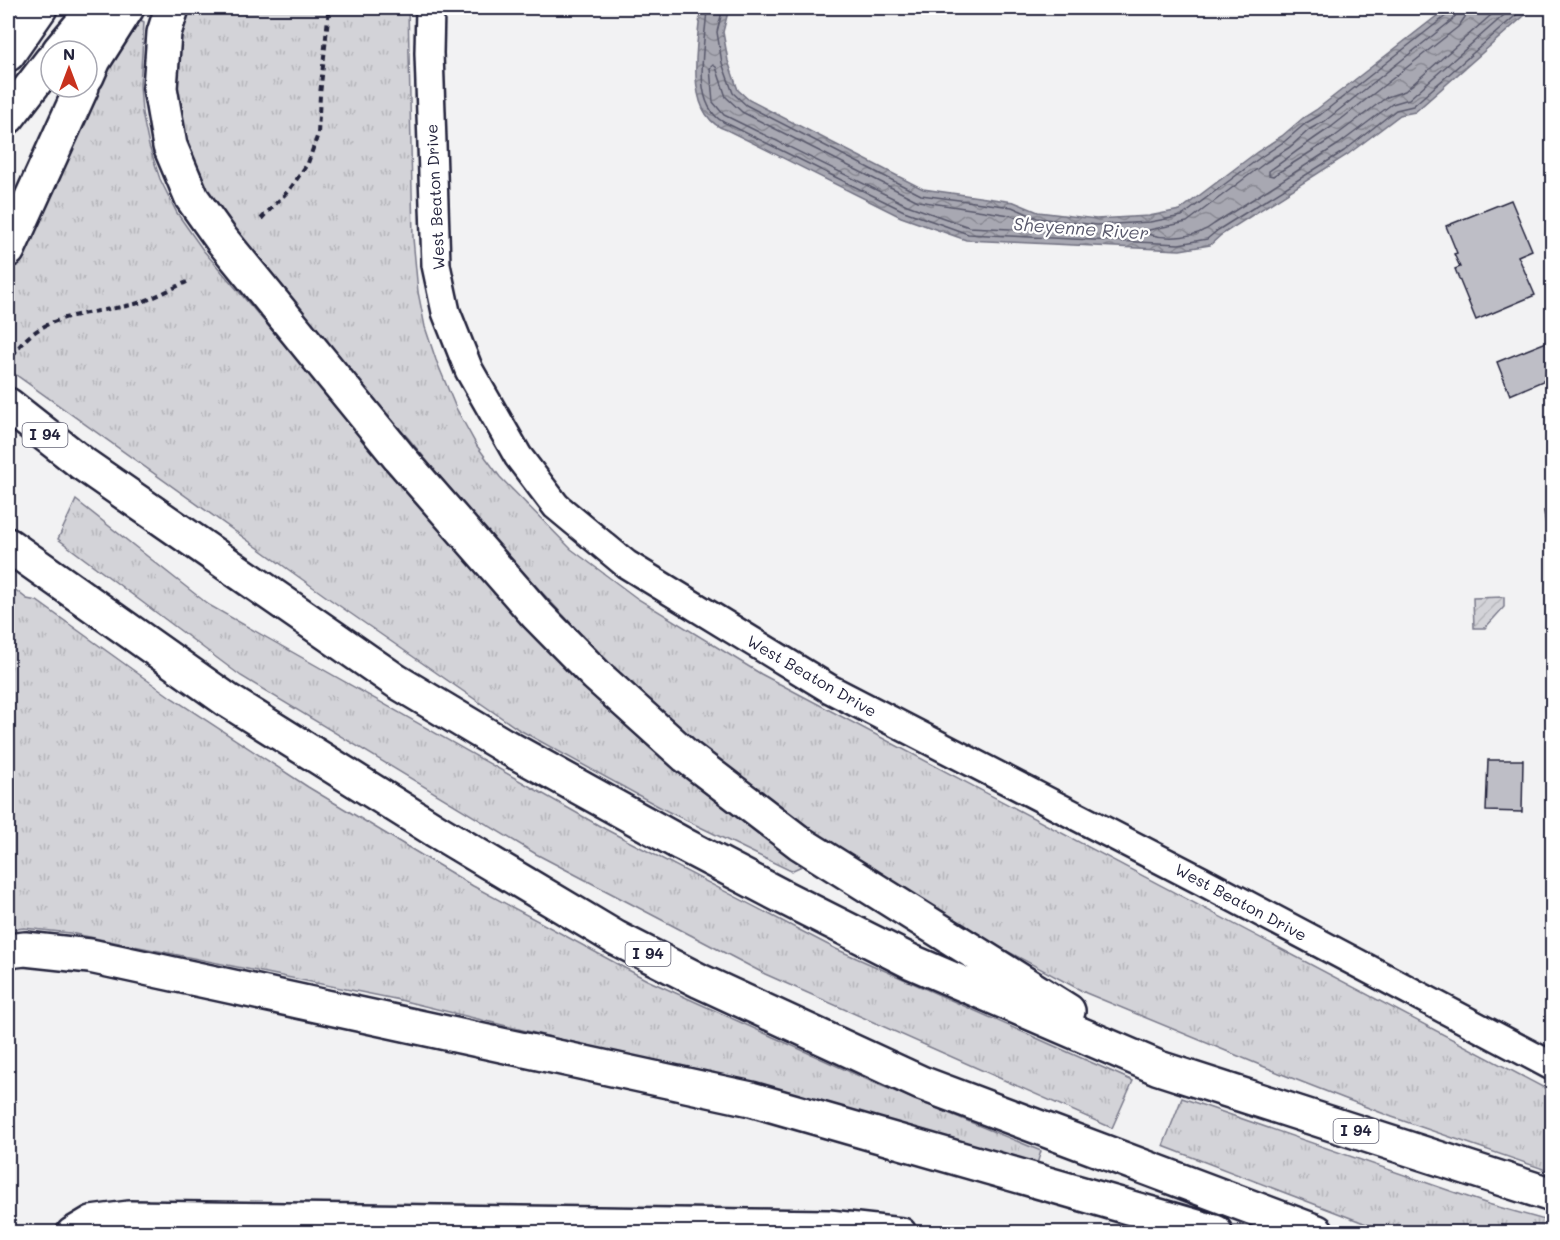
<svg xmlns="http://www.w3.org/2000/svg" width="1560" height="1240" viewBox="0 0 1560 1240" font-family="Mali,sans-serif">
  <defs>
    <pattern id="grass-tufts" width="24" height="20" patternUnits="userSpaceOnUse" patternTransform="scale(1.5)"><rect width="24" height="20" fill="#d3d3d8"/><path d="M3 7l-1-3M5 7V3M7 7l1-3M15 17l-1-3M17 17v-4M19 17l1-3" fill="none" stroke="#b5b5ba"/></pattern>
    <pattern id="garden-furrows" width="10" height="10" patternUnits="userSpaceOnUse" patternTransform="scale(1.5)"><rect width="10" height="10" fill="#d3d3d8"/><path d="M-1 1l2-2M0 10L10 0M9 11l2-2" fill="none" stroke="#b5b5ba"/></pattern>
    <pattern id="water-waves" width="16" height="10" patternUnits="userSpaceOnUse" patternTransform="scale(1.5)"><rect width="16" height="10" fill="#a8a8b2"/><path d="M0 5q4-4 8 0t8 0" fill="none" stroke="#888892"/></pattern>
  </defs>
  <rect width="100%" height="100%" fill="#f2f2f3"/>
  <filter id="ink" filterUnits="userSpaceOnUse"><feTurbulence type="fractalNoise" baseFrequency=".0167" numOctaves="2"/><feDisplacementMap in="SourceGraphic" scale="12" xChannelSelector="R" yChannelSelector="G"/><feConvolveMatrix kernelMatrix="1 2 1 2 8 2 1 2 1" color-interpolation-filters="sRGB"/></filter>
  <g filter="url(#ink)">
    <!-- grass -->
    <path fill="url(#grass-tufts)" stroke="#7a7a8a" stroke-width="1.5" d="M185,8H408L413,238L418,292L425,327L436,360L456,408L477,446L500,477L571,549L638,599L761,674L1552,1092V1172L1392,1117L1284,1075L1086,993L932,911L814,834L753,789L682,731L611,666L486,533L409,439L336,358L266,267L231,226L208,194L193,163L180,114L176,77Z
      M137,18L144,22L140,85L142,113L149,146L160,179L177,213L203,250L342,412L804,865L791,871L667,811L518,729L331,600L8,369V281L71,140L95,92Z
      M76,500L209,605L605,829L836,949L1133,1081L1112,1128L765,974L536,854L241,676L58,539Z
      M8,584L27,599L37,601L172,698L308,787L473,886L647,980L877,1084L1041,1151L1036,1167L674,1067L400,1000L70,933L24,928L8,930Z
      M1182,1098L1488,1204L1552,1222V1232H1395L1369,1225L1163,1146Z"/>
    <!-- garden -->
    <path fill="url(#garden-furrows)" stroke="#7a7a8a" stroke-width="1.5" d="M1504,597V607L1485,628H1474L1473,598Z"/>
    <!-- water -->
    <path fill="url(#water-waves)" stroke="#727282" stroke-width="1.5" d="M701,8H729L723,32L728,61L738,90L749,100L923,189L1014,202L1038,212L1096,219L1149,216L1180,210L1257,152L1282,136L1303,118L1316,110L1447,8H1533L1415,112L1400,115L1347,155L1221,235L1210,245L1180,250L966,240L901,217L727,130C683,117 697,43 701,8Z"/>
    <g fill="none" stroke-linecap="round" stroke-linejoin="round">
      <!-- shore -->
      <path stroke="#58586b" stroke-width="1.5" d="M707,8C706,41 687,111 730,125L904,211L968,234L1179,244L1207,239L1218,230L1344,151L1396,110L1413,106L1524,8
        M723,8L717,32L722,63L733,93L746,105L921,195L1012,207L1037,218L1096,225L1150,222L1182,216L1261,157L1285,141L1306,123L1320,115L1447,15L1449,8
        M1457,8L1456,15L1451,21L1325,121L1310,129L1290,147L1265,163L1187,222L1149,230L1147,234C1169,240 1197,238 1214,224L1339,144L1392,104L1409,99L1512,8
        M1466,8L1465,17L1458,27L1330,128C1309,141 1290,157 1269,171V175L1273,176L1334,137L1387,97L1405,91L1499,8
        M713,65L716,67L726,97L742,112L918,201L1010,215L1032,225L1033,229L1030,230L969,227L907,205L724,115L713,102L710,68Z"/>
    </g>
    <!-- building -->
    <path fill="#bebec6" stroke="#22223b" stroke-width="1.5" d="M1511,200L1532,250L1518,256L1535,295L1476,320L1455,269L1460,267L1454,254L1457,253L1446,226Z
      M1549,341L1552,350V377L1510,395L1497,362Z
      M1552,510V568L1544,511Z
      M1488,760H1523L1522,812L1486,811Z
      M1549,831H1552V862H1548Z"/>
    <g fill="none" stroke-linecap="round" stroke-linejoin="round">
      <defs>
        <path id="street" d="M430,8L429,53L436,265L446,312L469,370L518,456L556,506L626,564L830,689L1200,880L1552,1066
          M71,1232L91,1220L129,1215L829,1224L902,1232"/>
        <path id="secondary" d="M8,54L40,8
          M87,76L94,60L127,8
          M8,250L82,87"/>
        <path id="highway" d="M172,8L164,33L160,88L170,146L192,198L222,240L399,457L536,614L596,675L686,756L800,843L1068,1011
          M59,51L95,8
          M8,117L51,61
          M8,405L83,464L396,681L503,745L682,844L785,898L912,962L1159,1068L1552,1195
          M8,545L227,700L435,830L616,938L700,981L921,1083L1317,1232
          M8,951L25,949L90,956L751,1099L1215,1232"/>
      </defs>
      <!-- street casing -->
      <use href="#street" stroke="#22223b" stroke-width="32"/>
      <!-- secondary casing -->
      <use href="#secondary" stroke="#22223b" stroke-width="38"/>
      <!-- highway casing -->
      <use href="#highway" stroke="#22223b" stroke-width="38"/>
      <!-- path -->
      <path stroke="#22223b" stroke-width="4" stroke-dasharray="6 4.5" stroke-linecap="butt" d="M261,219L290,189L308,163L318,134L320,95L329,8
        M8,365C33,311 86,316 135,304C153,299 170,289 187,282"/>
      <!-- street -->
      <use href="#street" stroke="#fff" stroke-width="27"/>
      <!-- secondary -->
      <use href="#secondary" stroke="#fff" stroke-width="33"/>
      <!-- highway -->
      <use href="#highway" stroke="#fff" stroke-width="33"/>
    </g>
  </g>
  <g text-anchor="middle" stroke-width="4.5" stroke-linejoin="round" paint-order="stroke">
    <!-- shield labels -->
    <g fill="#fff" stroke="#646476" stroke-width="1.5">
      <rect x="22.5" y="423" width="45" height="24" rx="4.5"/>
      <rect x="625.5" y="942" width="45" height="24" rx="4.5"/>
      <rect x="1333.5" y="1119" width="45" height="24" rx="4.5"/>
    </g>
    <g font-size="15" font-weight="bold" fill="#22223b">
      <text x="45" y="440">I 94</text>
      <text x="648" y="959">I 94</text>
      <text x="1356" y="1136">I 94</text>
    </g>
    <!-- street labels -->
    <g font-size="16" fill="#22223b" stroke="#fff">
      <text transform="translate(435 197) rotate(-93)" y="6">West Beaton Drive</text>
      <text transform="translate(812 676) rotate(30)" y="6">West Beaton Drive</text>
      <text transform="translate(1241 902) rotate(28)" y="6">West Beaton Drive</text>
    </g>
    <!-- water labels -->
    <g font-size="18" font-style="italic" fill="#58586b" stroke="#fff">
      <text transform="translate(1081 229) rotate(4)" y="6">Sheyenne River</text>
    </g>
  </g>
  <!-- margin -->
  <rect width="1560" height="1240" fill="none" stroke="#fff" stroke-width="30"/>
  <rect x="15" y="15" width="1530" height="1210" fill="none" stroke="#22223b" stroke-width="2" filter="url(#ink)"/>
  <!-- north arrow -->
  <g transform="translate(69 69)"><circle r="28" fill="#ffffff" stroke="#a7a7b1" stroke-width="1.5"/>
  <path d="M0-4.5L10 22L0 15L-10 22Z" fill="#c8321e"/>
  <text y="-9" font-size="16" font-weight="bold" text-anchor="middle" fill="#22223b">N</text>
  </g>
</svg>
